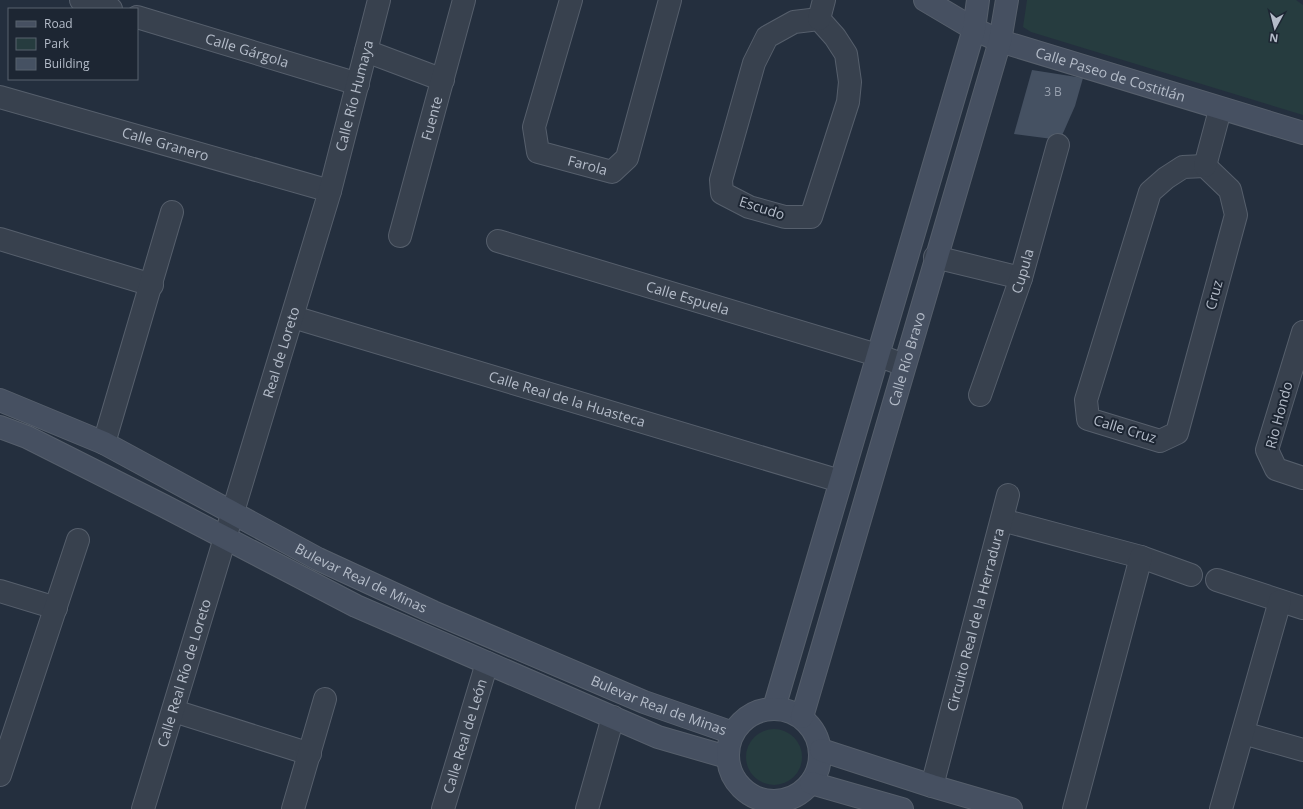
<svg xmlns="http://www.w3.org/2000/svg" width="1303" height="809" viewBox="0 0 1303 809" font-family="'Open Sans',sans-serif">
  <rect width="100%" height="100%" fill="#242f3e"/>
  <!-- green -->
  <path fill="#263c3f" d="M1027,0H1296L1303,5V115L1031,32L1023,27Z
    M746 757a28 28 0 1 1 56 0a28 28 0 1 1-56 0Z"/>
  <!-- building -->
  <path fill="#455162" d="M1032,70L1083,78L1075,106L1060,140L1014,134Z"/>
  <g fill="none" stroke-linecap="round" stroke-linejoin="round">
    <defs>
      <g id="street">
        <path d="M81,0L111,9"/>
        <path id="s1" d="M571,0L534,127L538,152L612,172L627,158L670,0"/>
        <path id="s2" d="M137,17L358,84"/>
        <path d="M819,19L835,37L846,54L850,82L848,102L811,217H785L749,207L722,193L721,180L754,63L767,37L794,22Z"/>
        <path d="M819,19L824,0"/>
        <path d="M366,51L443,80"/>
        <path id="s3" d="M0,97L330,191"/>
        <path d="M1205,166L1230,190L1236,215L1177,433L1160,441L1088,419L1086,400L1150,192L1166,178L1183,167Z"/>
        <path d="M1205,166L1220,110"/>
        <path id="s4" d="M400,236L464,0"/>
        <path d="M0,239L152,285"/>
        <path id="s5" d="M498,241L877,355L904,365"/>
        <path d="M935,257L1021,278"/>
        <path id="s6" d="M293,317L840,481"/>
        <path d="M1303,332L1267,450L1276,469L1303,478"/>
        <path id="s7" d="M980,395L1021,278L1058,145"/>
        <path d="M104,443L172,212"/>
        <path d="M1002,520L1141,557L1191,575"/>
        <path d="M1217,580L1303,608"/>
        <path d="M0,591L56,608"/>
        <path d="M174,711L310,754"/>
        <path d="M1243,733L1303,750"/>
        <path d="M0,775L78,540"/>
        <path id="s8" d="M932,786L1008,495"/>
        <path id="s9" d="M143,809L330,191L379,0"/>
        <path d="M293,809L325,699"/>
        <path id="s10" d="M443,809L487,663"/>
        <path d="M587,809L613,717"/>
        <path d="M1074,809L1141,557"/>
        <path d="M1221,809L1280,601"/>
      </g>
      <g id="secondary">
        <path id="s11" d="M925,0L974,29L1000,41L1303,133"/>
        <path id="s12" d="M0,400L104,443L318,559L433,612L644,702L733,733"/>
        <path d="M0,427L27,437L164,506L356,606L658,737L727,757"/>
        <path d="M774,708L974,29L978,0"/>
        <circle cx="774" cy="755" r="46"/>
        <path id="s13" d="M802,717L1000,41L1007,0"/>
        <path d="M821,750L932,786L1011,809"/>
        <path d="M811,783L902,809"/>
      </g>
    </defs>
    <!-- street casing -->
    <use href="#street" stroke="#565f6c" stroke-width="24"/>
    <!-- secondary casing -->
    <use href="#secondary" stroke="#565f6c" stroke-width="24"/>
    <!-- street -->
    <use href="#street" stroke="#38414e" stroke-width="22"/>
    <!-- secondary -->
    <use href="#secondary" stroke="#465061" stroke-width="22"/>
  </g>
  <g text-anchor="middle" stroke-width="4" stroke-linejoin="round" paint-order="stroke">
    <!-- number labels -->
    <g font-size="12" fill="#98a1af">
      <text x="1053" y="96">3 B</text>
    </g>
    <!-- street labels -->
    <g font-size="14" fill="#b4bcc9" stroke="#1d2633">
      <text dy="5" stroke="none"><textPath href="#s2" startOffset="115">Calle Gárgola</textPath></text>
      <text dy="5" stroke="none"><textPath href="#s11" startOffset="201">Calle Paseo de Costitlán</textPath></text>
      <text dy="5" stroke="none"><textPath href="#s9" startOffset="744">Calle Río Humaya</textPath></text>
      <text dy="5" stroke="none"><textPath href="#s4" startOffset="122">Fuente</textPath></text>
      <text dy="5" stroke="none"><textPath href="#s3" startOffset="172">Calle Granero</textPath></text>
      <text dy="5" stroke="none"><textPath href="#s1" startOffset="209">Farola</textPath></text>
      <text transform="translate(762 208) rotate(18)" y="5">Escudo</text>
      <text dy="5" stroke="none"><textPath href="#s7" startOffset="131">Cupula</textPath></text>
      <text transform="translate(1214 295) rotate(-75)" y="5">Cruz</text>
      <text dy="5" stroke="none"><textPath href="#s5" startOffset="198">Calle Espuela</textPath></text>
      <text dy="5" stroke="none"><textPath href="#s9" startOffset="477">Real de Loreto</textPath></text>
      <text dy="5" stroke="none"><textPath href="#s13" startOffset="373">Calle Río Bravo</textPath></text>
      <text dy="5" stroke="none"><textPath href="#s6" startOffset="286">Calle Real de la Huasteca</textPath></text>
      <text transform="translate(1279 415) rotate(-75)" y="5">Rio Hondo</text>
      <text transform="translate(1125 429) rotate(17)" y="5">Calle Cruz</text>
      <text dy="5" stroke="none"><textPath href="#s12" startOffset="403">Bulevar Real de Minas</textPath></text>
      <text dy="5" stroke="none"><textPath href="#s8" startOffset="172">Circuito Real de la Herradura</textPath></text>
      <text dy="5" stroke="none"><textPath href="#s9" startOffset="142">Calle Real Río de Loreto</textPath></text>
      <text dy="5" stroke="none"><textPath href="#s12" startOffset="727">Bulevar Real de Minas</textPath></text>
      <text dy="5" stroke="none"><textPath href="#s10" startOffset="76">Calle Real de León</textPath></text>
    </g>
  </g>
  <!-- legend -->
  <rect x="8" y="8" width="130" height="72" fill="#1d2633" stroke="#59626f"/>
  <rect x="16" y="21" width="20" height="6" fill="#465061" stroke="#59626f"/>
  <text x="44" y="28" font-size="12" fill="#b4bcc9">Road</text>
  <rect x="16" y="38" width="20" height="12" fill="#263c3f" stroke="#59626f"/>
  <text x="44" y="48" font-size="12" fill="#b4bcc9">Park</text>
  <rect x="16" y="58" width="20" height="12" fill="#455162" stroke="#59626f"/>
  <text x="44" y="68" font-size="12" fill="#b4bcc9">Building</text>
  <!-- north arrow -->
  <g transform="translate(1275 28) rotate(187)" stroke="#1d2633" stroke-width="3" paint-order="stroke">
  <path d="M0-3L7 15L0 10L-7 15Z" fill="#b4bcc9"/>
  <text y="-6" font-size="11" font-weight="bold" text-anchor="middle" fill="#b4bcc9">N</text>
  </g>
</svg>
